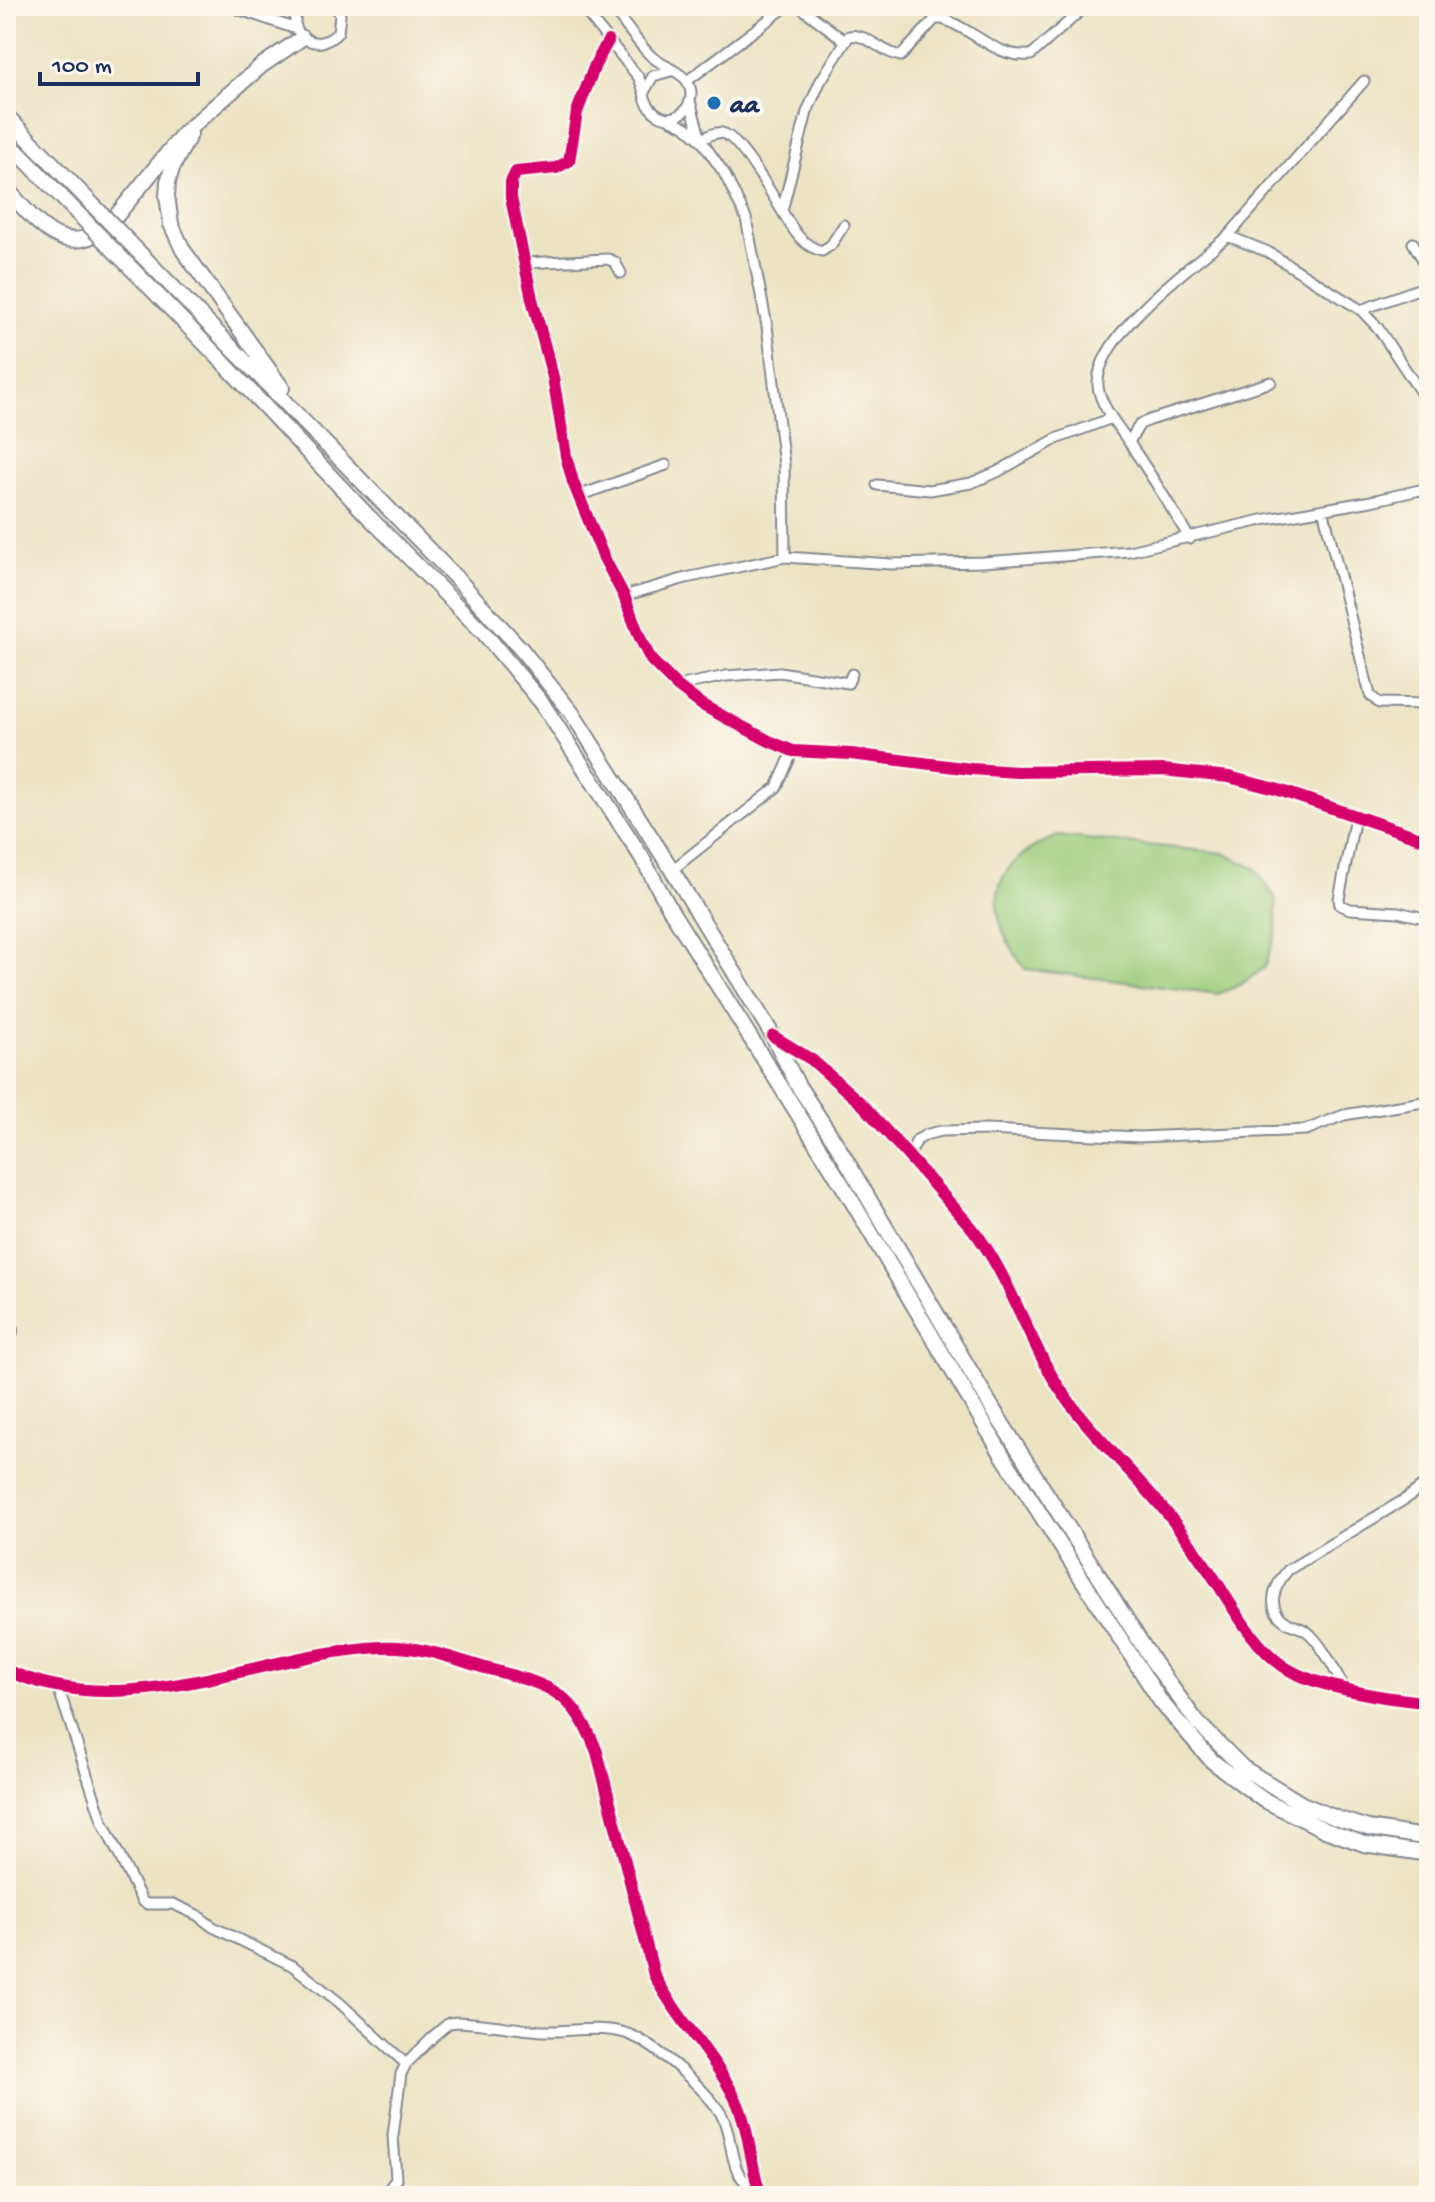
<svg xmlns="http://www.w3.org/2000/svg" width="1435" height="2202" viewBox="0 0 1435 2202" font-family="'Gochi Hand',sans-serif">
  <rect width="100%" height="100%" fill="#fbf7ec"/>
  <filter id="ink" filterUnits="userSpaceOnUse"><feTurbulence type="fractalNoise" baseFrequency=".0125" numOctaves="2"/><feDisplacementMap in="SourceGraphic" scale="16" xChannelSelector="R" yChannelSelector="G"/><feConvolveMatrix kernelMatrix="1 2 1 2 8 2 1 2 1" color-interpolation-filters="sRGB"/></filter>
  <filter id="wash" filterUnits="userSpaceOnUse"><feTurbulence type="fractalNoise" baseFrequency=".006" numOctaves="4" result="noise"/><feDisplacementMap in="SourceGraphic" scale="32" xChannelSelector="R" yChannelSelector="G"/><feGaussianBlur stdDeviation="1.8" result="paint"/><feColorMatrix in="noise" values="0 0 0 0 0 0 0 0 0 0 0 0 0 0 0 0 0 1.4 0 .05"/><feComposite in="paint" operator="in"/></filter>
  <g filter="url(#wash)">
    <rect width="100%" height="100%" fill="#ece3c3"/>
    <!-- green -->
    <path fill="#9bcc7b" stroke="#5b7e6c" stroke-width="2" d="M1058,836L1224,853L1256,869L1276,899V934L1264,968L1240,985L1218,994L1025,969C982,911 986,863 1058,836Z"/>
  </g>
  <g filter="url(#ink)">
    <g fill="none" stroke-linecap="round" stroke-linejoin="round">
      <defs>
        <path id="street" d="M229,6L296,29
          M299,6C283,34 318,56 338,32L340,15L336,6
          M581,6L639,78L644,92
          M611,6C624,23 636,41 651,56C661,65 681,72 687,81C692,89 692,98 688,106C674,129 646,115 644,92L653,76L671,71
          M799,6L845,41
          M608,41L595,65L577,112L569,161L556,168L516,172L511,182V198L532,299L553,377L566,456L573,482L604,558L624,596L640,638L651,660L677,686L702,705L769,741L793,751L851,754L971,769L1017,772L1163,770L1229,777L1279,790L1429,841
          M687,81L787,6
          M1364,81L1228,236L1268,252L1361,310L1378,328L1429,405
          M690,101L701,140
          M667,118L686,127L701,140L724,173L746,218L767,326L784,465L785,557
          M701,140C708,136 717,130 725,134C741,142 772,194 782,211L807,112L820,82L849,36C866,32 883,54 901,56L935,19H943C973,29 997,59 1031,55L1086,6
          M782,211C792,228 801,246 822,251L831,245L844,225
          M1413,243L1429,270
          M525,263L608,259L615,262L621,273
          M1361,310L1429,285
          M1129,442L1140,424L1150,420L1271,382
          M877,485L930,490L971,483L997,472L1056,439L1112,418
          M1424,489L1429,501
          M578,496L666,465
          M1323,509L1370,695L1379,703L1429,704
          M1190,539C1172,509 1154,479 1134,450C1123,432 1105,413 1099,392C1086,342 1193,265 1228,236
          M624,596L686,578L785,557L891,564L983,562L1129,551L1262,520L1371,501L1429,488
          M677,686L726,676L780,672L848,683L852,674
          M1355,817L1339,899L1340,905L1350,909L1398,912L1429,919
          M672,870L777,787L793,751
          M775,1037L812,1060L864,1106L972,1228C1009,1275 1025,1333 1056,1383C1083,1425 1121,1460 1154,1498C1172,1518 1187,1539 1202,1561C1228,1595 1247,1641 1283,1666C1312,1687 1392,1700 1429,1702
          M908,1158L917,1140L928,1134L942,1131L986,1130L1139,1137L1306,1130L1344,1115L1429,1101
          M6,1316C12,1326 17,1333 6,1341
          M6,1670C130,1726 256,1653 382,1647C420,1645 454,1659 489,1669C551,1686 572,1689 597,1752L654,1975C677,2019 714,2055 736,2100C750,2130 750,2165 761,2196
          M58,1687L103,1823L142,1901L147,1904H173L197,1915L213,1927L293,1966L340,2003L406,2064
          M1344,1688C1335,1670 1324,1648 1310,1634C1304,1628 1296,1627 1288,1623C1264,1609 1274,1586 1288,1570L1407,1498L1429,1481
          M384,2196L396,2179L393,2135L401,2074L406,2064L438,2032L449,2023L457,2022C486,2023 514,2029 542,2031C571,2032 607,2024 633,2036C660,2049 703,2087 720,2112C736,2137 725,2180 759,2189"/>
        <path id="secondary" d="M6,115L19,129
          M190,134L172,168L168,182L167,196L171,224L183,250L282,388
          M6,188C35,220 63,262 108,226L184,133L261,66L302,38
          M233,349L461,583L521,649L572,713L672,870L773,1036L797,1084L837,1145L994,1411L1154,1663L1197,1722L1243,1768L1302,1804L1336,1818L1368,1828L1429,1838
          M220,359L366,514L484,633L542,703L641,856L670,909L846,1191L1003,1456L1161,1702L1212,1761L1262,1799L1325,1830L1364,1844L1429,1854"/>
      </defs>
      <!-- street casing -->
      <use href="#street" stroke="#848990" stroke-width="13"/>
      <!-- secondary casing -->
      <use href="#secondary" stroke="#848990" stroke-width="18"/>
      <!-- street -->
      <use href="#street" stroke="#fff" stroke-width="9"/>
      <!-- secondary -->
      <use href="#secondary" stroke="#fff" stroke-width="14"/>
      <defs>
        <path id="secondary-bridge" d="M19,129L233,349
          M8,142L220,359"/>
      </defs>
      <!-- secondary-bridge casing -->
      <use href="#secondary-bridge" stroke="#848990" stroke-width="18" stroke-linecap="butt"/>
      <!-- secondary-bridge -->
      <use href="#secondary-bridge" stroke="#fff" stroke-width="14"/>
      <defs>
        <path id="cycleway" d="M608,41L595,65L577,112L569,161L556,168L516,172L511,182V198L532,299L553,377L566,456L573,482L604,558L624,596L640,638L651,660L677,686L702,705L769,741L793,751L851,754L971,769L1017,772L1163,770L1229,777L1279,790L1429,841
          M773,1036L812,1060L864,1106L972,1228C1009,1275 1025,1333 1056,1383C1083,1425 1121,1460 1154,1498C1172,1518 1187,1539 1202,1561C1228,1595 1247,1641 1283,1666C1312,1687 1392,1700 1429,1702
          M6,1670C130,1726 256,1653 382,1647C420,1645 454,1659 489,1669C551,1686 572,1689 597,1752L654,1975C677,2019 714,2055 736,2100C750,2130 750,2165 761,2196"/>
      </defs>
      <!-- cycleway casing -->
      <use href="#cycleway" stroke="#fbf7ec" stroke-width="17"/>
      <!-- cycleway -->
      <use href="#cycleway" stroke="#d6006c" stroke-width="12"/>
    </g>
  </g>
  <!-- markers -->
  <circle fill="#1f6fb2" stroke="#fbf7ec" stroke-width="3" cx="714" cy="103" r="8"/>
  <g text-anchor="middle" stroke-width="8" stroke-linejoin="round" paint-order="stroke">
    <!-- poi labels -->
    <g font-size="26" font-weight="bold" fill="#1b2f5e" stroke="#fbf7ec" text-anchor="start">
      <text x="730" y="112">aa</text>
    </g>
  </g>
  <!-- margin -->
  <rect width="1435" height="2202" fill="none" stroke="#fbf7ec" stroke-width="32"/>
  <!-- scale -->
  <path d="M40 72v12h158v-12" fill="none" stroke="#1b2f5e" stroke-width="4"/>
  <text x="52" y="72" font-size="24" fill="#1b2f5e" stroke="#fbf7ec" stroke-width="6" paint-order="stroke">100 m</text>
</svg>
